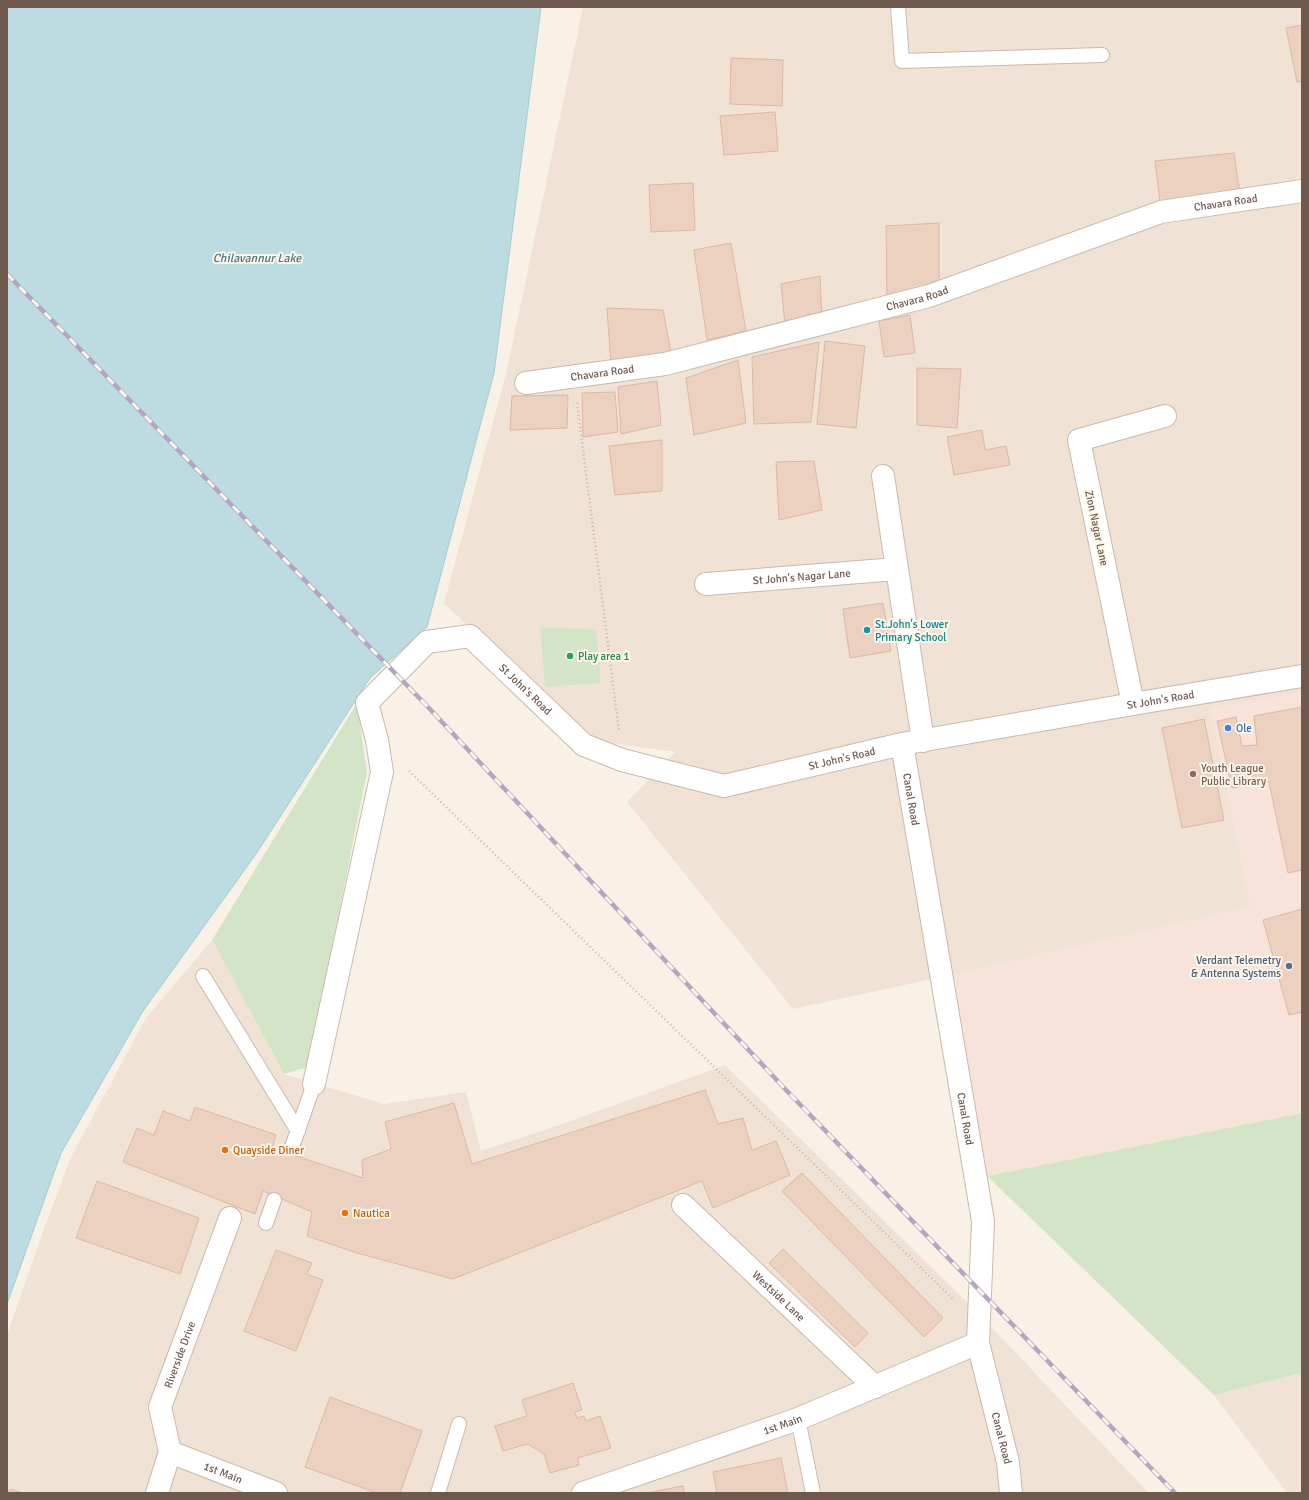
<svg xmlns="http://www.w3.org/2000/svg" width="1309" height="1500" viewBox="0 0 1309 1500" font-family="Signika,sans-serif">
  <rect width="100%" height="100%" fill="#f9f1e6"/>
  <!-- residential -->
  <path fill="#f0e3d5" d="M583,7H1302V893L1251,907L951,975L793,1009L627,802L675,752L588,740L444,603L506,374Z
    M212,940L284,1074L384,1104L466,1092L481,1151L565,1123L725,1065L974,1309L1149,1493H7V1335L42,1234L71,1157L146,1018Z
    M1302,1373V1493H1287L1214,1395Z"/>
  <!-- commercial -->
  <path fill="#f8e3da" d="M1302,692V1113L987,1176L951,975L1250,907L1210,708Z"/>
  <!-- green -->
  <path fill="#d3e5c6" d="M540,628L596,629L601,683L545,687Z
    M357,703L367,772L308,1067L284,1074L212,940Z
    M1302,1113V1373L1214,1395L987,1176Z"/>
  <!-- water -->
  <path fill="#bcdce1" stroke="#a4cbd1" d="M7,7H541L494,373L427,627L370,678L256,854L143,1011L61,1153L7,1304Z"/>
  <!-- building -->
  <path fill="#ecd1c0" stroke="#dcb8a3" d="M1302,25V81L1297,82L1286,28Z
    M731,58L783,60L782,106L730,104Z
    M775,112L778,151L724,155L720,116Z
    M1234,153L1240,194L1160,202L1155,161Z
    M693,183L695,230L651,232L649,185Z
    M939,223V288L887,302L886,226Z
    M731,243L746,331L707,340L694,250Z
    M820,276L822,319L785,325L781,284Z
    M607,308L663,310L671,353L611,363Z
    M910,315L915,353L884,357L879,321Z
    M825,341L865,346L856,428L817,424Z
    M819,342L811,422L754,424L752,357Z
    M738,360L746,423L694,435L686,378Z
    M917,368L961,369L957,428L917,425Z
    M657,381L661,425L621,434L618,387Z
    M615,392L618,432L583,437L582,393Z
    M568,395L567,428L510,430L512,396Z
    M982,430L985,450L1006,446L1010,465L954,475L947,437Z
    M662,440V491L615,495L609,446Z
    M814,461L822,510L779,520L776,462Z
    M883,603L891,651L850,658L843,609Z
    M1302,707V870L1288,873L1269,782L1232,788L1217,721L1236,717L1242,746L1257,745L1254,716Z
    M1204,719L1224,820L1182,828L1162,728Z
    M1302,909V1012L1289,1015L1263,920Z
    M705,1090L718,1124L743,1118L752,1150L776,1141L790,1175L713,1208L702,1181L453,1279L357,1253L307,1236L312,1212L263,1191L255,1214L123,1162L137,1128L154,1135L163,1111L190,1121L195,1107L276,1135L272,1148L363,1178L362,1160L391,1149L385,1122L454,1103L472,1164Z
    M802,1173L943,1318L924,1337L782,1191Z
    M97,1181L199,1218L180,1274L76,1238Z
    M783,1249L868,1333L855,1347L769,1263Z
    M276,1250L312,1263L307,1274L323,1280L296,1351L244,1331Z
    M573,1383L582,1410L575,1412L577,1418L584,1416L586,1421L600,1416L611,1448L578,1458L579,1465L550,1473L544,1454L528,1444L503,1451L495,1426L527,1416L522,1400Z
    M330,1397L422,1431L400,1493H377L305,1467Z
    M781,1458L788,1493H717L713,1472Z
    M683,1486L684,1493H646Z
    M10,1489L23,1493H8Z"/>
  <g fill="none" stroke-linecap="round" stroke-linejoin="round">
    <defs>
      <path id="lane" d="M898,7L902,61L1102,55
        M203,976L298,1131
        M292,1147L314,1084
        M266,1223L274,1200
        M798,1419L813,1493
        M438,1493L459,1424"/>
      <g id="street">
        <path id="s1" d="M526,383L665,364L929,296L1161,212L1302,191"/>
        <path d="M883,476L923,741"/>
        <path id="s2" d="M706,584L897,569"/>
        <path d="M1133,704L1079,440L1165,416"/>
        <path id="s3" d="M902,744L983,1221L978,1343L1008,1462L1011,1493"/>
        <path id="s4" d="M314,1084L382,772L377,740L367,703L427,642L470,636L584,745L622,760L724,786L902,744L1133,704L1302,676"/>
        <path id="s5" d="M683,1205L875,1387"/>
        <path id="s6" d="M170,1452L276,1493"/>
        <path id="s7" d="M157,1493L170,1452L160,1407L230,1218"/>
        <path id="s8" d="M583,1493L798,1419L978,1343"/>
      </g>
    </defs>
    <!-- lane casing -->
    <use href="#lane" stroke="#c9b9ad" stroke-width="16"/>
    <!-- street casing -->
    <use href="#street" stroke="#c9b9ad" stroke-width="24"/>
    <!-- path -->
    <path stroke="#d0b5a4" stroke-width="2.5" stroke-dasharray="1 3" stroke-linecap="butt" d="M577,403L619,731
      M409,771L953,1299"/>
    <!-- lane -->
    <use href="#lane" stroke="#fff" stroke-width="14"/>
    <!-- street -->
    <use href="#street" stroke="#fff" stroke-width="22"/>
    <defs>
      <path id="rail" d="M7,274L428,707L787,1091L1175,1493"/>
    </defs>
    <!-- rail casing -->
    <use href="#rail" stroke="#b4a5c1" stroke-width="4.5"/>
    <!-- rail -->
    <use href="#rail" stroke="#fdf6eb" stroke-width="3" stroke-dasharray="9" stroke-linecap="butt"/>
  </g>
  <!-- markers -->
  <circle fill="#0f9aa8" stroke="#fdf6eb" stroke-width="1.5" cx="867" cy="630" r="4"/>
  <circle fill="#2e9e5b" stroke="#fdf6eb" stroke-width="1.5" cx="570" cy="656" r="4"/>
  <circle fill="#3f7fe0" stroke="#fdf6eb" stroke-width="1.5" cx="1228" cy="728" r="4"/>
  <circle fill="#8d6e63" stroke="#fdf6eb" stroke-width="1.5" cx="1193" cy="774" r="4"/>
  <circle fill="#5c6f8a" stroke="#fdf6eb" stroke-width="1.5" cx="1289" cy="966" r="4"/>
  <g fill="#e8710a" stroke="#fdf6eb" stroke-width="1.5">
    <circle cx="225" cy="1150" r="4"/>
    <circle cx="345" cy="1213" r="4"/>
  </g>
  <g text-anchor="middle" stroke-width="4" stroke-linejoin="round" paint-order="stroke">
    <!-- street labels -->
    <g font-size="11" fill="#6f594e" stroke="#fdf6eb">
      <text dy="4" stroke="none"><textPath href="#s1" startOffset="725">Chavara Road</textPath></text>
      <text dy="4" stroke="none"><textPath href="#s1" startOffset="401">Chavara Road</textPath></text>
      <text dy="4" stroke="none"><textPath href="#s1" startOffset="77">Chavara Road</textPath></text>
      <text transform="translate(1097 528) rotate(78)" y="4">Zion Nagar Lane</text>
      <text dy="4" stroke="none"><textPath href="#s2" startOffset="96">St John's Nagar Lane</textPath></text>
      <text dy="4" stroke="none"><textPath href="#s4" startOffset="596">St John's Road</textPath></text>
      <text dy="4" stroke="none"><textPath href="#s4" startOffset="1268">St John's Road</textPath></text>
      <text dy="4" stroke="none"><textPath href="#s4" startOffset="944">St John's Road</textPath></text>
      <text dy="4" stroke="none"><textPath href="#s3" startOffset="56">Canal Road</textPath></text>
      <text dy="4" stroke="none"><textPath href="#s3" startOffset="380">Canal Road</textPath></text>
      <text dy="4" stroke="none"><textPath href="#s5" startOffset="132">Westside Lane</textPath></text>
      <text dy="4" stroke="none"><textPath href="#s7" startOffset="145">Riverside Drive</textPath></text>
      <text dy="4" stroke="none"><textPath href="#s8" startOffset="211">1st Main</textPath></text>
      <text dy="4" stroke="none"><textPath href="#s3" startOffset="704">Canal Road</textPath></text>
      <text dy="4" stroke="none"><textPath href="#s6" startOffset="57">1st Main</textPath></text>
    </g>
    <!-- culture labels -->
    <g font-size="11" fill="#0d838f" stroke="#fdf6eb" text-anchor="start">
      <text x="875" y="628">St.John's Lower<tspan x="875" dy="13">Primary School</tspan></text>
    </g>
    <!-- leisure labels -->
    <g font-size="11" fill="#27864d" stroke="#fdf6eb" text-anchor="start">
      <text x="578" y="660">Play area 1</text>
    </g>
    <!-- shop labels -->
    <g font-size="11" fill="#366cbe" stroke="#fdf6eb" text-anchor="start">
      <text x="1236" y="732">Ole</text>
    </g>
    <!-- education labels -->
    <g font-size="11" fill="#785e54" stroke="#fdf6eb" text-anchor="start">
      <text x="1201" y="772">Youth League<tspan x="1201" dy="13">Public Library</tspan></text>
    </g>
    <!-- service labels -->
    <g font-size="11" fill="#4e5e75" stroke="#fdf6eb" text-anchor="end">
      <text x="1281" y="964">Verdant Telemetry<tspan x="1281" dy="13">&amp; Antenna Systems</tspan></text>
    </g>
    <!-- food labels -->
    <g font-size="11" fill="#c56008" stroke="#fdf6eb" text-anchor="start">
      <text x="233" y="1154">Quayside Diner</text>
      <text x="353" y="1217">Nautica</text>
    </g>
    <!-- water labels -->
    <g font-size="12" font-style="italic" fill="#4a7880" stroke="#fdf6eb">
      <text x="257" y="262">Chilavannur Lake</text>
    </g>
  </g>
  <!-- border -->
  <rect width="1309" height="1500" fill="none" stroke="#6f594e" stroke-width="16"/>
</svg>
